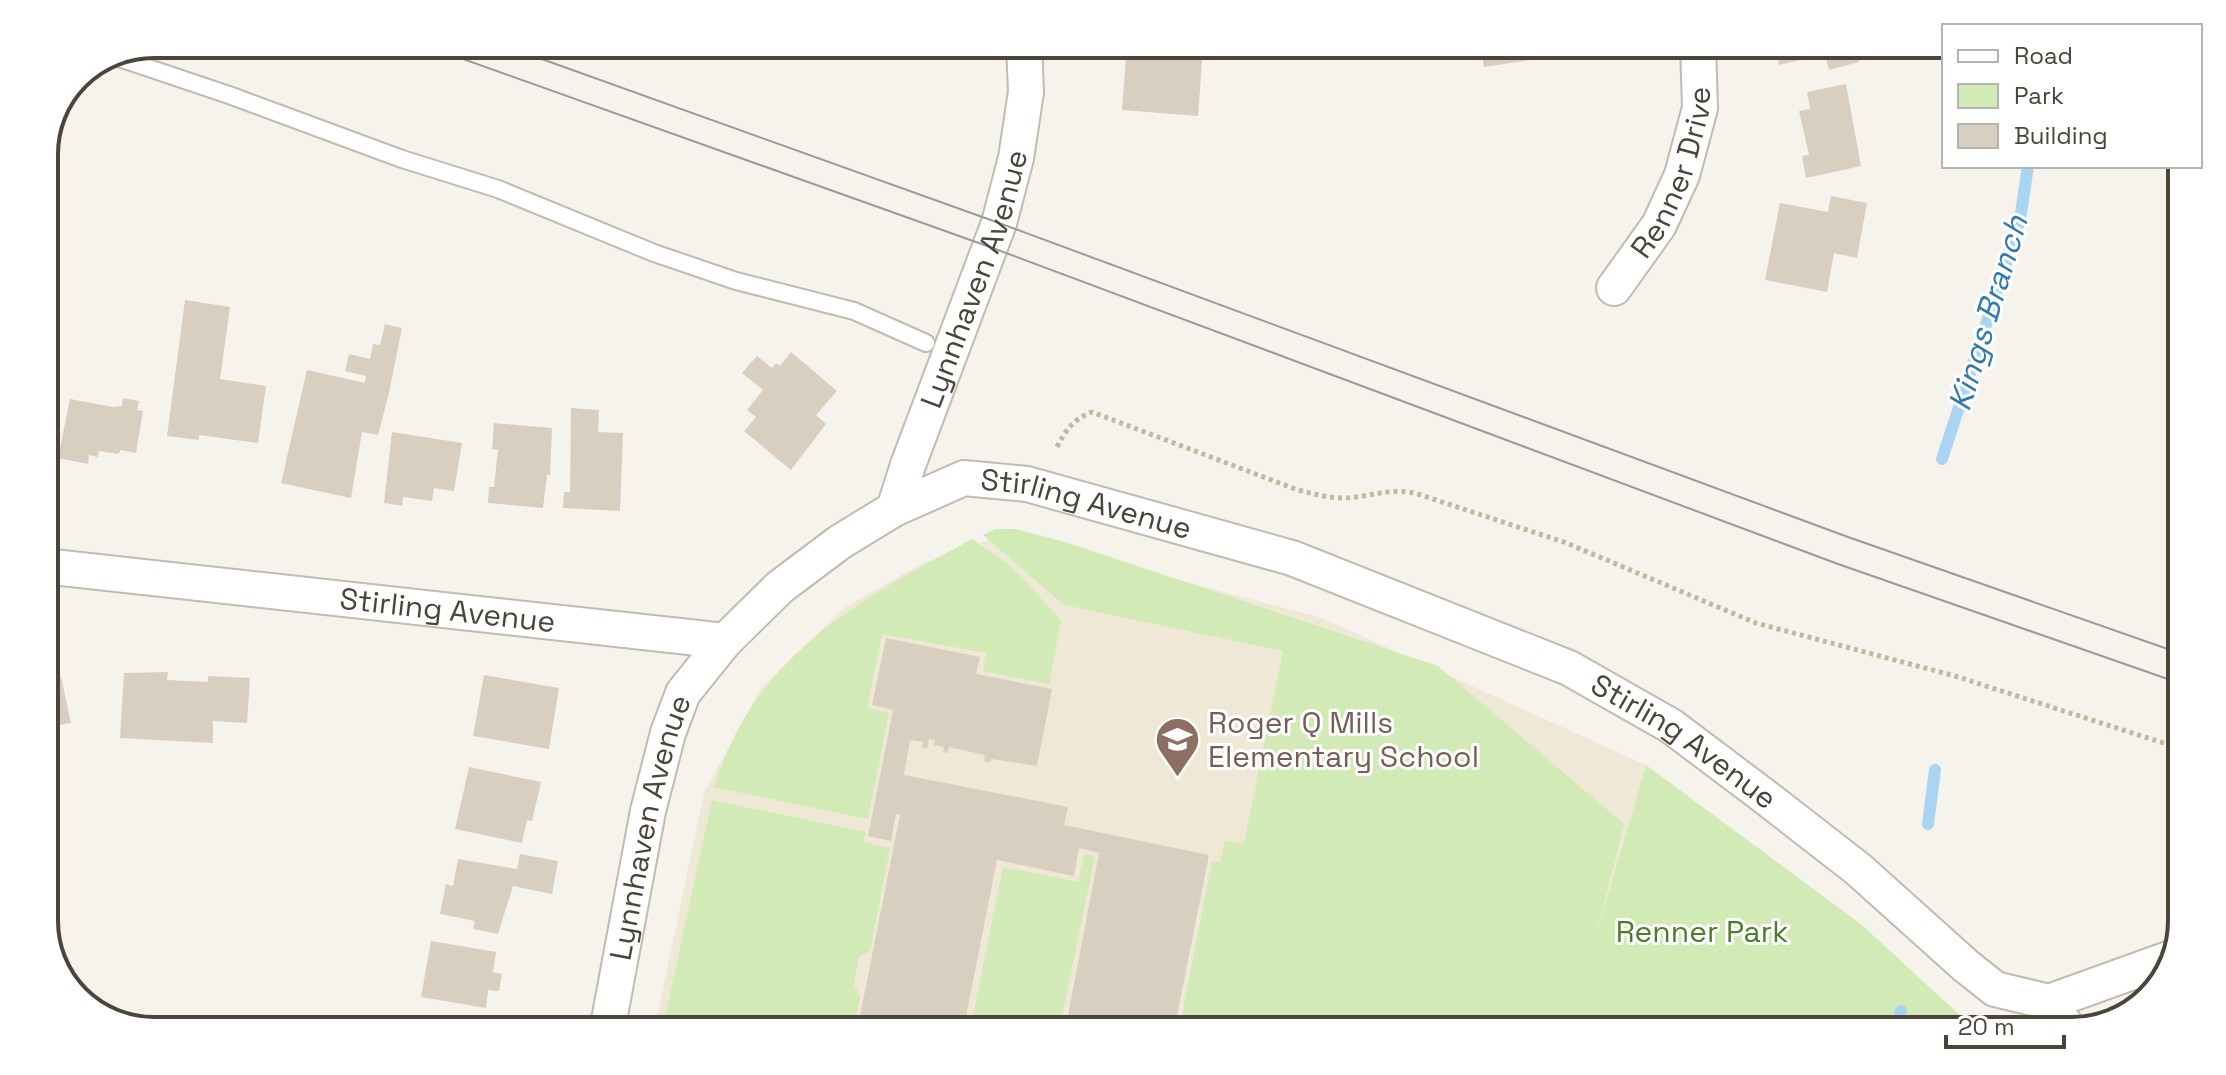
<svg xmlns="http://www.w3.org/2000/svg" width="2226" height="1075" viewBox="0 0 2226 1075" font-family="'Space Grotesk',sans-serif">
  <rect width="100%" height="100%" fill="#f6f3ec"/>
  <!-- education -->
  <path fill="#efe8d6" d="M1006,534L1322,618L1646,765L1570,1031H654L704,793L761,688L844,608L919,565Z"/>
  <!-- green -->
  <path fill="#d2eab5" d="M995,529H1015L1065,542L1438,666L1624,824L1595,940L1646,765L1862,925L1977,1031H1179L1212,861L1221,862L1224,841L1244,844L1283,651L1064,605L983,535Z
    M972,539L1011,566L1061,620L1049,684L983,671L986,653L882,634L867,708L889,713L868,819L714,787C756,653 857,602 972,539Z
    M712,800L865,832L864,842L890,848L870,951L859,956L854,984L860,996L853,1031H811C800,1011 786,1028 773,1031C765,1033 755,1031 747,1031C718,1031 692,1028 664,1022Z
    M1084,854L1095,856L1059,1031H970L1003,867L1078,882Z"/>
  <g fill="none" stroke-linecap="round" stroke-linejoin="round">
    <!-- stream -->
    <path stroke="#a9d4f2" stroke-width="12" d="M1942,459L2020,220L2028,166
      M1928,824L1935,770
      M1894,1031L1901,1011"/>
  </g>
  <!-- building -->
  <path fill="#d8cfc1" d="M852,44H882L879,54Z
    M1127,44L1203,48L1198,116L1122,110Z
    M1480,44H1529L1531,60L1484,67Z
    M1775,44H1856L1859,62L1829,70L1825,54L1779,65Z
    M1846,84L1861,166L1806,178L1802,156L1809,155L1799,111L1810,109L1807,92Z
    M1831,196L1867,203L1857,258L1834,253L1827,292L1765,280L1780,203L1828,212Z
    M185,300L230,307L220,379L266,386L258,443L199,435V440L167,436Z
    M385,324L402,328L389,393L378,435L362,432L351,498L281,483L307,370L365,383L366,376L345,371L349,354L370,359L373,344L380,345Z
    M791,352L837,391L816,415L826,424L791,470L744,431L756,417L747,410L763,390L742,373L757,356L772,368L776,363L780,366Z
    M44,393L55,446L44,448Z
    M123,398L139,401L137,410L143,411L136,453L121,450L118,454L99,451L98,457L89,455L88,464L58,458L70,399L113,407L122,406Z
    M571,408L599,410L598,432L623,433L620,511L563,508L564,492H570Z
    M494,423L552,428L550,475H547L543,508L488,503L489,487H494L498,450L492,449Z
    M392,432L462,443L454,491L434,488L432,501L403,497L402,506L384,503Z
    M886,638L980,657L976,674L1052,689L1037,766L991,759L990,762L984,761L985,755L949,747L948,753L943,752L944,747L934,745L935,740L929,739L927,749L922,747L923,742L910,740L904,775L1068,807L1064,825L1209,855L1174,1031H1065L1099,853L1079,848L1074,876L997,860L963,1031H857L900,815L896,814L891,841L868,836L893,710L872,705Z
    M168,672L167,680L208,682V676L250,678L247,723L213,721V743L120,738L124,673Z
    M484,675L559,688L549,749L473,736Z
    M61,677L71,723L48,727V725H44V679Z
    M469,767L541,782L532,821L527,820L522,843L455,829Z
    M520,854L558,861L552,894L513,886L498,934L473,929L475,921L440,914L446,884L453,886L458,859L517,869Z
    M431,941L496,952L493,972L502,974L499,991L488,990L486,1008L421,997Z"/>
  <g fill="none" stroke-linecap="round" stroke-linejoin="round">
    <defs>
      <path id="service" d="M119,58L229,95L402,159L498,189L654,253L736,281L854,311L926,343"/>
      <g id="minor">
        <path id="s1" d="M1614,288L1659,225L1682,175L1700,108L1698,44"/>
        <path id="s2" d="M894,509L908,465L999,223L1016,158L1026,92L1024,44"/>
        <path id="s3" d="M44,566L725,641L780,587L840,542L894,509L964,478L1027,484L1292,558L1569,668L1671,726L1764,796L1858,869L1966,966L1995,989L2049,1002"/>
        <path d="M2049,1002L2174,957"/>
        <path d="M2049,1002L2070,1031"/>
        <path id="s4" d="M607,1031L648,811L668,733L683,693L725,641"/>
      </g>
    </defs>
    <!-- service casing -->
    <use href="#service" stroke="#c2bbae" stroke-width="20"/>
    <!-- minor casing -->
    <use href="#minor" stroke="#c2bbae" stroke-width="38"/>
    <!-- path -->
    <path stroke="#c4b79f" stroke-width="5" stroke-dasharray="4 4" stroke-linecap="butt" d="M1057,447C1066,430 1073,419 1092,412L1298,490C1314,494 1328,498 1344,498C1371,497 1386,488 1415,493L1564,542L1756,623L1955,676L2182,749"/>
    <!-- service -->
    <use href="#service" stroke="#fff" stroke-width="16"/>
    <!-- minor -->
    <use href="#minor" stroke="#fff" stroke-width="34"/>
    <!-- tram -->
    <path stroke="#9a9a9a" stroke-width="2" d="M421,44L990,247L1838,564L2182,684
      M500,44L999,223L1848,537L2182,654"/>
  </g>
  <!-- icons -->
  <defs>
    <symbol id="school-pin" viewBox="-11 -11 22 30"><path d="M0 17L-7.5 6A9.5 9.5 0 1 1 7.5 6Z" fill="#8d6e63" stroke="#fff"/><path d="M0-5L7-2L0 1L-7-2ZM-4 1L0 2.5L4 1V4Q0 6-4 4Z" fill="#fff"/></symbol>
  </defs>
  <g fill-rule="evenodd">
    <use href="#school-pin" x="1152" y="714" width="51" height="69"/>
  </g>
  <g text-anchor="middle" stroke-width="6" stroke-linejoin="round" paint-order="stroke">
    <!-- street labels -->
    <g font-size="30" fill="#4b4439" stroke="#fff">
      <text dy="10" stroke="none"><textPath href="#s1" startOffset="132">Renner Drive</textPath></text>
      <text dy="10" stroke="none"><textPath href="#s2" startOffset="244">Lynnhaven Avenue</textPath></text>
      <text dy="10" stroke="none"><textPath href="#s3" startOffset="1102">Stirling Avenue</textPath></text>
      <text dy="10" stroke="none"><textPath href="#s3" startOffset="406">Stirling Avenue</textPath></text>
      <text dy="10" stroke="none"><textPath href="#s3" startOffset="1750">Stirling Avenue</textPath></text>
      <text dy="10" stroke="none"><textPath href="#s4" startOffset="208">Lynnhaven Avenue</textPath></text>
    </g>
    <!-- education labels -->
    <g font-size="30" fill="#785e54" stroke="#fff" text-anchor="start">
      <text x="1208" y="733">Roger Q Mills<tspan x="1208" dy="34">Elementary School</tspan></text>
    </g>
    <!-- park labels -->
    <g font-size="30" fill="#4a7f2a" stroke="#fff">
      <text x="1702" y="942">Renner Park</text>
    </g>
    <!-- water labels -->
    <g font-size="32" font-style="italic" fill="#2e7ab2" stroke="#fff">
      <text transform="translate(1988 313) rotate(-73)" y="11">Kings Branch</text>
    </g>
  </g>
  <!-- crop -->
  <path d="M0 0H2226V1075H0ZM154 58H2072A96 96 0 0 1 2168 154V921A96 96 0 0 1 2072 1017H154A96 96 0 0 1 58 921V154A96 96 0 0 1 154 58Z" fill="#fff" fill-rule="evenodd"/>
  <path fill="none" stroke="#4b4439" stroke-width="4" d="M154 58H2072A96 96 0 0 1 2168 154V921A96 96 0 0 1 2072 1017H154A96 96 0 0 1 58 921V154A96 96 0 0 1 154 58Z"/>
  <!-- legend -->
  <rect x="1942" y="24" width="260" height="144" fill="#ffffff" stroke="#b7b4b0" stroke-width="2"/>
  <rect x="1958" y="50" width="40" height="12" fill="#ffffff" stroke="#b7b4b0" stroke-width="2"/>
  <text x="2014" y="64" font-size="24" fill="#4b4439">Road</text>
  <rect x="1958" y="84" width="40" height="24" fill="#d2eab5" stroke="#b7b4b0" stroke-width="2"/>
  <text x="2014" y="104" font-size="24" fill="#4b4439">Park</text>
  <rect x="1958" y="124" width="40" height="24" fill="#d8cfc1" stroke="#b7b4b0" stroke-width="2"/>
  <text x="2014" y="144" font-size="24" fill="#4b4439">Building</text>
  <!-- scale -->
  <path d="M1946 1035v12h118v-12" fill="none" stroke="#4b4439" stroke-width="4"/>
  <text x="1958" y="1035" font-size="24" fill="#4b4439" stroke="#ffffff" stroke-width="6" paint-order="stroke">20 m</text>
</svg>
